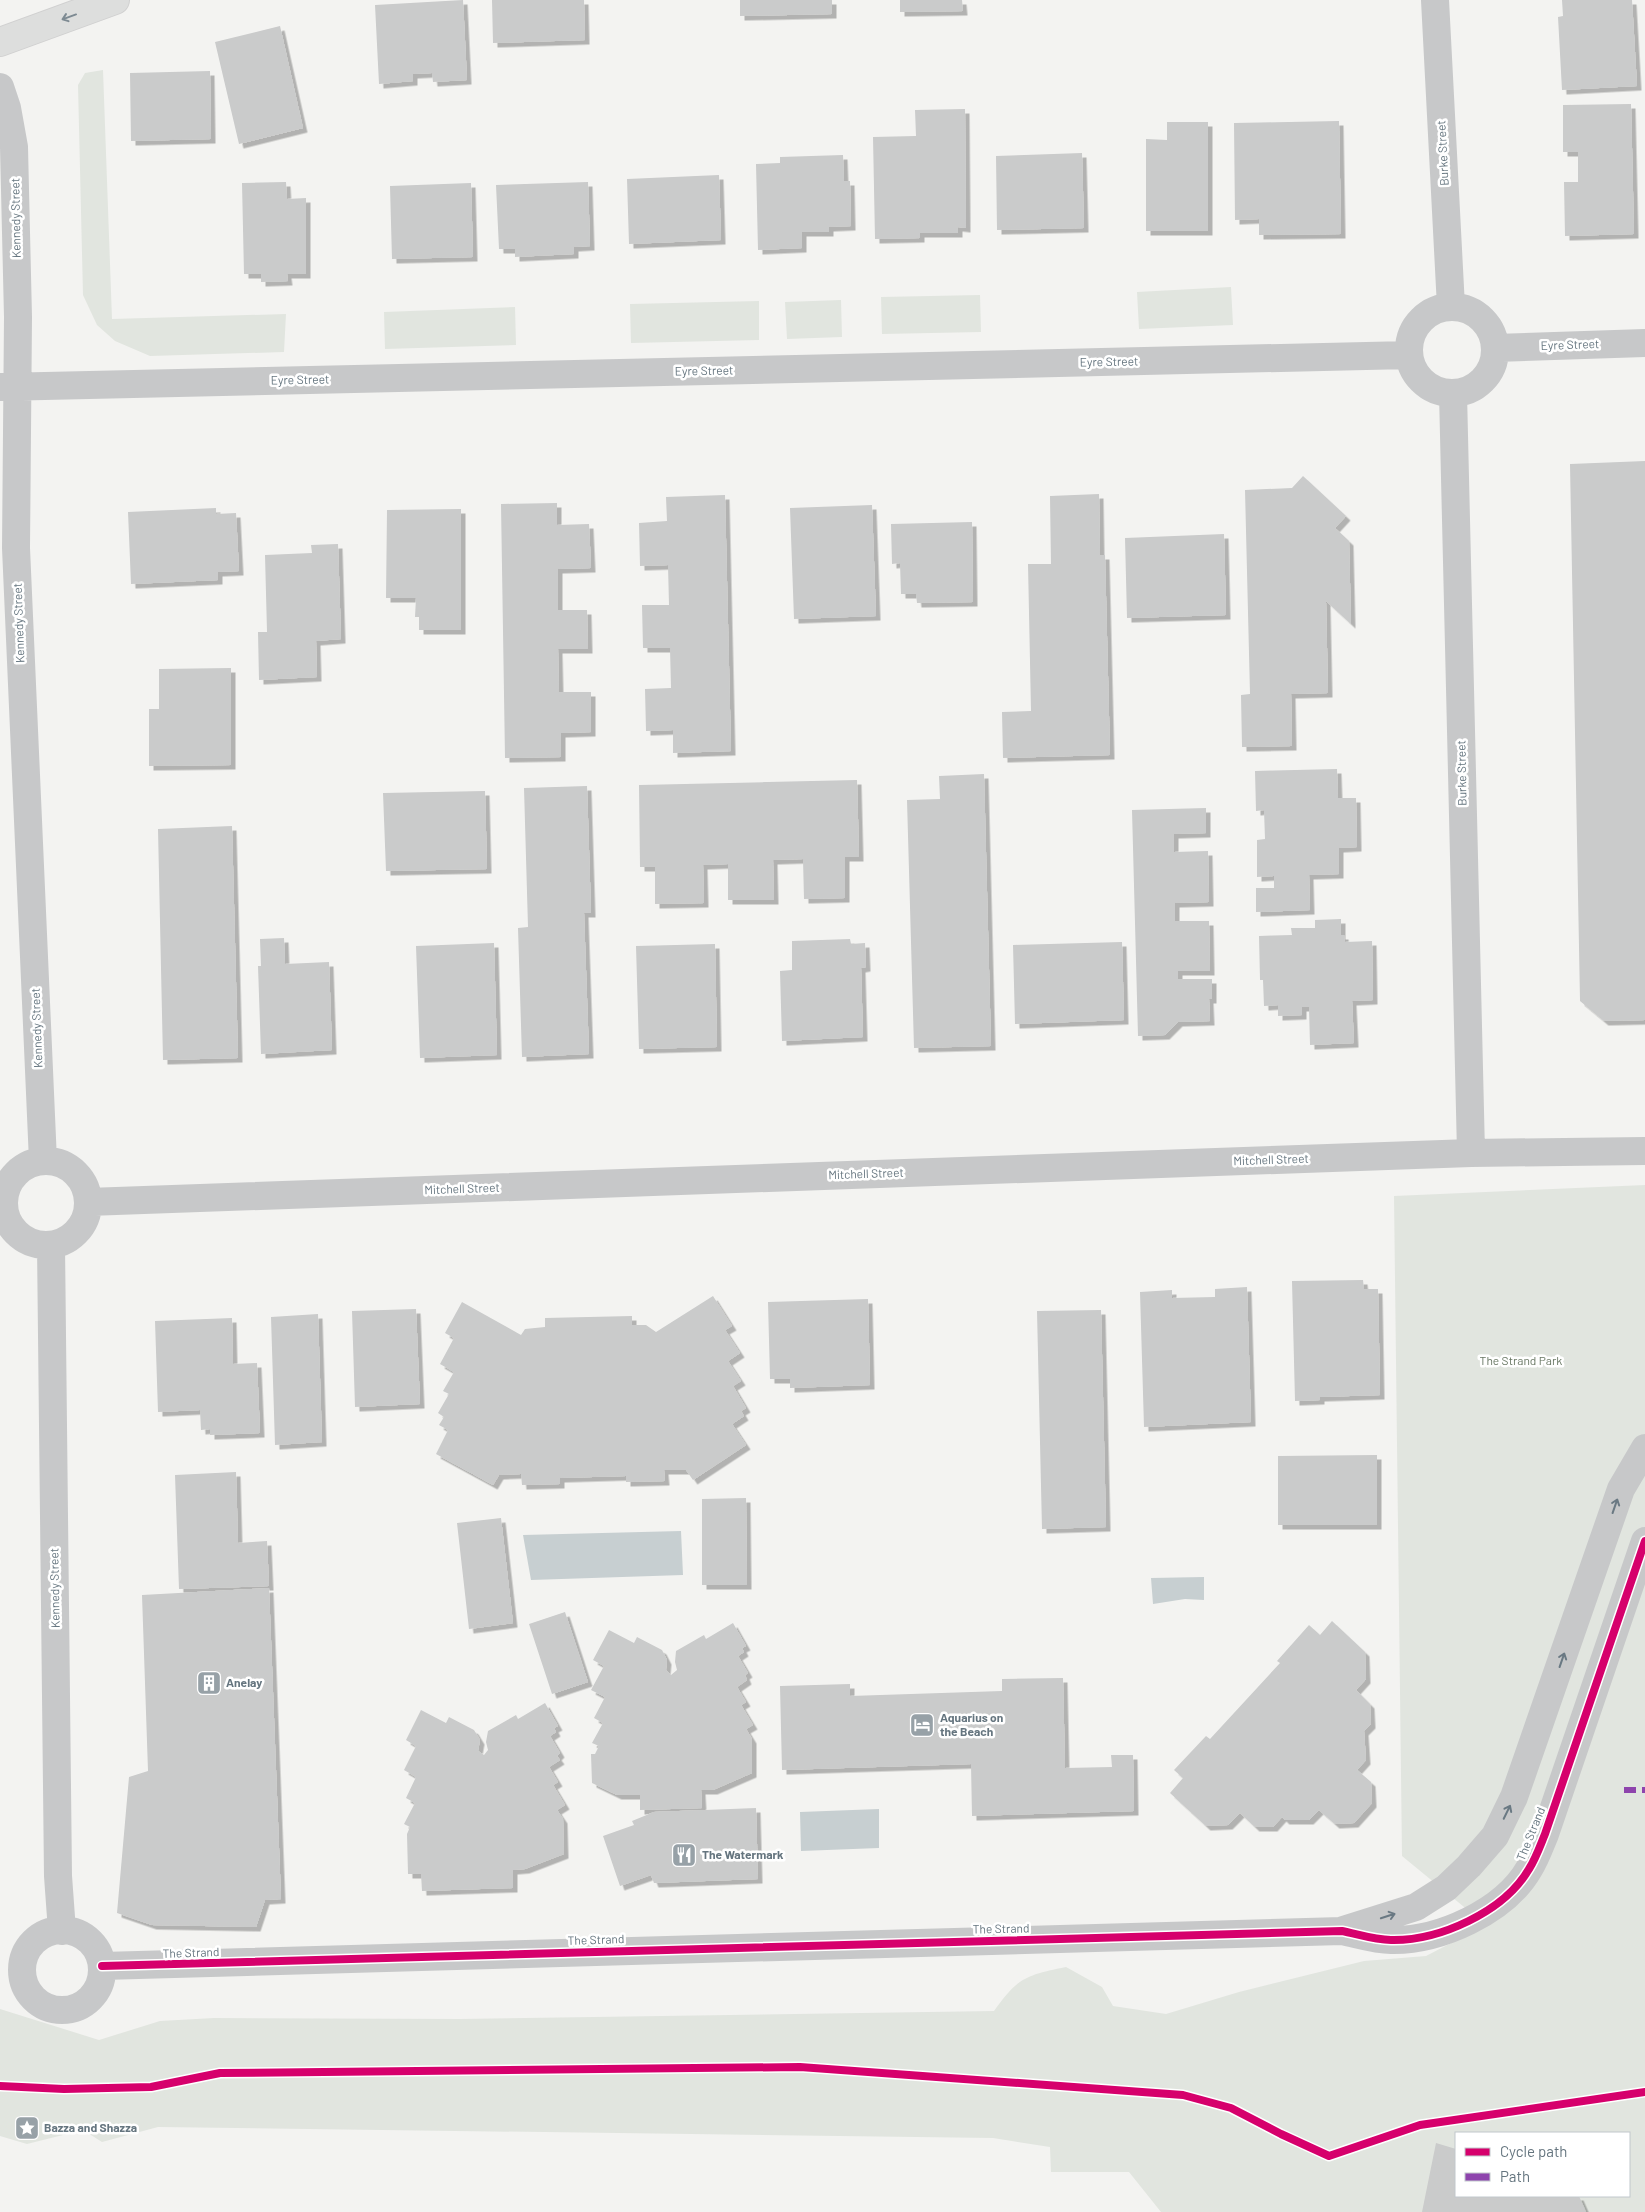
<svg xmlns="http://www.w3.org/2000/svg" width="1645" height="2212" viewBox="0 0 1645 2212" font-family="Barlow,sans-serif">
  <defs>
    <filter id="shadow"><feDropShadow dx="4.5" dy="4.5" stdDeviation="0" flood-color="#0004"/></filter>
  </defs>
  <rect width="100%" height="100%" fill="#f3f3f1"/>
  <!-- green -->
  <path fill="#e1e5df" fill-rule="evenodd" d="M103,70L112,319L286,314L284,352L150,356L115,341L97,325L83,295L78,85L85,73Z
    M1231,287L1233,325L1139,329L1137,292Z
    M980,295L981,332L882,334L881,297Z
    M841,300L842,337L787,339L785,302Z
    M759,301V340L631,343L630,304Z
    M515,307L516,345L385,349L384,312Z
    M1645,1185V2212H1161L1129,2172H1051L1050,2147L993,2138L158,2127L102,2142L83,2130L27,2144L0,2136V2009L99,2040L160,2021L214,2018L460,2019L994,2011C1018,1977 1027,1975 1066,1967L1102,1987L1113,2006L1166,2014L1239,1992L1364,1961L1426,1956L1486,1925L1402,1856L1394,1196ZM1456,2133H1629V2196H1456Z"/>
  <!-- water -->
  <path fill="#c7cfd1" d="M681,1531L683,1575L531,1580L523,1535Z
    M1204,1577V1600L1185,1599L1153,1604L1151,1578Z
    M879,1809V1848L801,1851L800,1812Z"/>
  <!-- building -->
  <path fill="#cacbcb" filter="url(#shadow)" d="M463,0L467,80L433,82L432,73L413,74V81L379,84L375,5Z
    M492,0H584L585,40L493,43Z
    M740,0H832V14L740,16Z
    M900,0H962L963,11L900,12Z
    M1562,0H1632L1637,86L1562,90L1558,17L1563,16Z
    M280,26L303,128L239,144L215,42Z
    M210,71L211,139L131,141L130,73Z
    M1631,104L1634,234L1565,236L1564,182H1578V152H1563V105Z
    M965,109L966,228L958,227V233H920V238L875,239L873,137L916,136L915,110Z
    M1339,121L1341,234L1259,235V219L1235,220L1234,123Z
    M1167,122H1208V231H1146V139L1167,140Z
    M1082,153L1084,228L997,230L996,156Z
    M843,155L844,181H850L851,226L829,227V232H802V248L758,250L756,164L780,163V157Z
    M719,175L721,240L629,244L627,179Z
    M286,182L287,199L306,198V274H287L288,281L261,282V274H244L242,183Z
    M588,182L590,246L574,247V254L515,257V249H499L496,185Z
    M471,183L473,257L392,259L390,186Z
    M1645,461V1020L1604,1021L1580,1001L1570,464Z
    M1303,476L1346,516L1335,528L1349,541L1351,624L1326,601L1328,693L1291,694L1292,746L1242,747L1241,695L1250,694L1245,490L1292,488Z
    M1099,494L1100,555H1105L1110,755L1003,758L1002,712L1031,711L1028,564H1051L1050,496Z
    M725,495L731,751L673,753V730L646,731L645,689L671,688L670,648H643L642,605H669L668,565L640,566L639,523L667,521L666,497Z
    M557,503V525L589,524L591,568L558,569V610H587L588,649H558L559,692H591V732L561,733V757L505,758L501,504Z
    M872,505L876,616L794,619L790,508Z
    M216,508V514L236,513L239,571L218,572V580L131,584L128,512Z
    M461,509V630H419V617H415L416,598H386L387,510Z
    M972,522L973,602L917,603L916,594H901L900,563L892,564L891,524Z
    M1224,534L1226,615L1127,618L1125,538Z
    M338,544L341,639L316,641L317,677L259,680L258,632H267L265,555L312,553L311,545Z
    M231,668V765L149,766V709H159V669Z
    M1337,769L1338,798H1356L1357,847L1339,848V874L1309,875L1310,910L1256,912V888H1274V876L1257,877V840L1265,839L1264,810L1256,811L1255,771Z
    M984,774L991,1046L914,1048L907,800L940,799L939,776Z
    M857,780L859,857H845V898L804,899L803,859L773,860L774,900H728V864L703,865L704,903L655,904V867H640L639,785Z
    M587,786L591,913H584L589,1054L522,1057L518,928L528,927L524,788Z
    M485,791L487,869L386,871L383,793Z
    M1206,808V833L1174,834V852L1208,851L1209,902L1175,903V921H1209L1210,971H1178V979H1212V999H1209L1210,1021L1178,1022L1165,1035L1138,1036L1132,810Z
    M232,826L238,1058L163,1060L158,829Z
    M1341,919V935H1344L1345,942L1372,941L1373,1000L1352,1001L1354,1043L1310,1045L1309,1007H1302V1015L1278,1016V1005L1264,1006L1263,980H1260L1259,936L1292,935L1291,928H1315V920Z
    M284,938L285,964L329,962L332,1050L261,1054L258,966H261L260,939Z
    M850,939L851,944L865,943L866,967L861,968L863,1037L782,1041L780,971L792,970V941Z
    M1122,942L1124,1020L1015,1024L1013,945Z
    M494,943L497,1055L420,1058L416,946Z
    M715,944L717,1047L639,1049L636,946Z
    M1363,1280L1364,1289H1378L1380,1395L1320,1397V1400L1295,1401L1292,1281Z
    M1247,1287L1251,1422L1144,1427L1140,1292L1172,1290V1298L1215,1297V1289Z
    M713,1296L732,1326L725,1330L740,1353L728,1361L741,1381L733,1386L746,1408L741,1411L744,1416L732,1424L746,1445L693,1480L686,1470H664L665,1481L626,1482V1476L560,1478V1484L522,1485L521,1474L499,1475L493,1485L436,1454L448,1430L439,1425L444,1417L438,1413L449,1394L443,1391L454,1372L440,1364L454,1338L445,1333L462,1302L521,1335L525,1329L545,1327V1318L632,1316V1325H646L656,1332Z
    M868,1299L870,1385L790,1388V1379H770L768,1302Z
    M416,1309L420,1404L355,1407L352,1311Z
    M1101,1310L1106,1527L1042,1529L1037,1311Z
    M318,1314L322,1442L275,1445L271,1317Z
    M232,1318L233,1364L257,1363L260,1433L210,1435V1429L201,1430L200,1410L158,1412L155,1321Z
    M1377,1455V1525H1278V1456Z
    M236,1472L238,1543L267,1541L269,1586L179,1589L175,1475Z
    M746,1498L747,1585H702V1499Z
    M501,1518L513,1623L469,1629L457,1523Z
    M269,1588L281,1899L265,1900L256,1927L152,1925L117,1913L129,1777L148,1771L142,1595Z
    M565,1612L588,1682L552,1694L529,1624Z
    M1332,1621L1365,1652L1366,1679L1356,1690L1370,1704L1371,1724L1364,1731L1366,1760L1357,1770L1371,1782L1372,1803L1354,1823L1335,1824L1319,1810L1309,1820H1285L1282,1817L1273,1827H1255L1240,1813L1228,1825L1206,1826L1170,1793L1183,1778L1174,1770L1206,1736L1210,1739L1280,1663L1277,1661L1309,1625L1320,1635Z
    M733,1623L746,1646L742,1648L744,1652L738,1656L748,1673L745,1675L747,1680L737,1687L746,1702L741,1705L753,1725L746,1729L752,1739V1773L713,1790H701L702,1808L640,1810V1795H617L592,1783L591,1754H595L599,1746L592,1743L603,1723L594,1718L605,1697L591,1690L604,1666L593,1660L609,1630L634,1643L637,1637L662,1650L667,1660L666,1670L671,1675L677,1670L675,1662L676,1651L704,1635L706,1639Z
    M1063,1678L1065,1768L1112,1767L1111,1755H1133L1134,1811L972,1816L971,1764L782,1770L780,1686L850,1684V1696L1002,1691V1679Z
    M545,1703L558,1726L554,1728L556,1732L550,1736L560,1753L557,1756L560,1760L549,1767L558,1782L553,1785L565,1805L557,1810L563,1819L564,1854L525,1869L513,1870V1888L422,1891L421,1874H408L407,1834L410,1827L404,1824L415,1803L406,1798L416,1777L404,1770L416,1746L406,1740L421,1710L446,1723L449,1717L474,1730L480,1740L478,1751L484,1755L488,1750L486,1742L488,1731L516,1715L518,1719Z
    M756,1808L758,1879L654,1883L651,1875L620,1886L603,1836L634,1825L632,1821L654,1812Z
    M1436,2143L1456,2149V2196H1579L1586,2212H1422Z"/>
  <g fill="none" stroke-linecap="round" stroke-linejoin="round">
    <defs>
      <path id="secondary" d="M0,42L115,0"/>
    </defs>
    <!-- secondary casing -->
    <use href="#secondary" stroke="#d0d0d0" stroke-width="30"/>
    <!-- minor -->
    <path stroke="#c7c8c9" stroke-width="28" d="M1435,0L1451,307
      M0,87L7,108L14,147L18,317L16,548L43,1161
      M1409 350a43 43 0 1 1 86 0a43 43 0 1 1-86 0Z
      M1495,348L1645,343
      M0,387L1409,355
      M1453,393L1471,1153
      M4 1203a42 42 0 1 1 84 0a42 42 0 1 1-84 0Z
      M88,1202L1471,1153L1645,1151
      M51,1245L58,1876L62,1931
      M1343,1930L1416,1907L1446,1888L1469,1866L1495,1836L1514,1797L1621,1489L1645,1448
      M22 1970a40 40 0 1 1 80 0a40 40 0 1 1-80 0Z
      M102,1966L1342,1931C1357,1934 1375,1940 1391,1940C1439,1941 1504,1912 1529,1869C1536,1858 1540,1846 1545,1834L1645,1541"/>
    <!-- secondary -->
    <use href="#secondary" stroke="#dddedd" stroke-width="28"/>
    <!-- quiet -->
    <path stroke="#8e44ad" stroke-width="6" stroke-dasharray="12 6" stroke-linecap="butt" d="M1624,1790H1645"/>
    <defs>
      <path id="cycleway" d="M102,1966L1342,1931C1357,1934 1375,1940 1391,1940C1439,1941 1504,1912 1529,1869C1536,1858 1540,1846 1545,1834L1645,1541
        M0,2086L64,2089L151,2087L220,2073L800,2067L1183,2095L1231,2108L1281,2134L1329,2156L1420,2125L1645,2092"/>
    </defs>
    <!-- cycleway casing -->
    <use href="#cycleway" stroke="#fff" stroke-width="11"/>
    <!-- cycleway -->
    <use href="#cycleway" stroke="#d6006c" stroke-width="8"/>
  </g>
  <!-- one-way arrows -->
  <defs><path id="oneway-shaft" d="M-6 0H5M1.5-3L5.5 0L1.5 3" fill="none" stroke-width="1.6" stroke-linecap="round" stroke-linejoin="round" transform="scale(1.25)"/></defs>
  <use stroke="#7d8a92" href="#oneway-shaft" transform="translate(69 17) rotate(160)"/>
  <g stroke="#6a7983">
    <use href="#oneway-shaft" transform="translate(1615 1506) rotate(-71)"/>
    <use href="#oneway-shaft" transform="translate(1562 1660) rotate(-71)"/>
    <use href="#oneway-shaft" transform="translate(1507 1812) rotate(-64)"/>
    <use href="#oneway-shaft" transform="translate(1388 1916) rotate(-18)"/>
  </g>
  <!-- icons -->
  <defs>
    <symbol id="building-square" viewBox="-11 -11 22 22"><rect x="-9" y="-9" width="18" height="18" rx="4" fill="#97a1a7" stroke="#fff"/><path d="M-4-6H4V6H1V3H-1V6H-4ZM-2.5-4.3h1.7v1.8h-1.7ZM.8-4.3h1.7v1.8H.8ZM-2.5-1h1.7V.8h-1.7ZM.8-1h1.7V.8H.8Z" fill="#fff"/></symbol>
    <symbol id="hotel-square" viewBox="-11 -11 22 22"><rect x="-9" y="-9" width="18" height="18" rx="4" fill="#97a1a7" stroke="#fff"/><path d="M-6-4.5h1.5V1H6V5H4.5V3h-9V5H-6ZM-4 0a1.8 1.8 0 1 1 3.6 0ZM.5 0V-2.5h3Q6-2.5 6 0Z" fill="#fff"/></symbol>
    <symbol id="restaurant-square" viewBox="-11 -11 22 22"><rect x="-9" y="-9" width="18" height="18" rx="4" fill="#97a1a7" stroke="#fff"/><path d="M-5-6h1v4h1v-4h1v4h1v-4h1v5L-1.5 .5V6h-2V.5L-5-1ZM5-6V6H3V1.5H1.5Q1.5-4 5-6Z" fill="#fff"/></symbol>
    <symbol id="sight-square" viewBox="-11 -11 22 22"><rect x="-9" y="-9" width="18" height="18" rx="4" fill="#97a1a7" stroke="#fff"/><path d="M0-6L1.8-2.2L6-1.7L2.9 1.2L3.7 5.4L0 3.3L-3.7 5.4L-2.9 1.2L-6-1.7L-1.8-2.2Z" fill="#fff"/></symbol>
  </defs>
  <g fill-rule="evenodd">
    <use href="#building-square" x="195" y="1669" width="28" height="28"/>
    <use href="#hotel-square" x="908" y="1711" width="28" height="28"/>
    <use href="#restaurant-square" x="670" y="1841" width="28" height="28"/>
    <use href="#sight-square" x="13" y="2114" width="28" height="28"/>
  </g>
  <g text-anchor="middle" stroke-width="5" stroke-linejoin="round" paint-order="stroke">
    <!-- street labels -->
    <g font-size="12" fill="#65757f" stroke="#fff">
      <text transform="translate(1443 153) rotate(-93)" y="4">Burke Street</text>
      <text transform="translate(16 218) rotate(-91)" y="4">Kennedy Street</text>
      <text transform="translate(1570 345) rotate(-2)" y="4">Eyre Street</text>
      <text transform="translate(1109 362) rotate(-1)" y="4">Eyre Street</text>
      <text transform="translate(704 371) rotate(-1)" y="4">Eyre Street</text>
      <text transform="translate(300 380) rotate(-1)" y="4">Eyre Street</text>
      <text transform="translate(19 623) rotate(-92)" y="4">Kennedy Street</text>
      <text transform="translate(1462 773) rotate(-91)" y="4">Burke Street</text>
      <text transform="translate(37 1028) rotate(-92)" y="4">Kennedy Street</text>
      <text transform="translate(1271 1160) rotate(-2)" y="4">Mitchell Street</text>
      <text transform="translate(866 1174) rotate(-2)" y="4">Mitchell Street</text>
      <text transform="translate(462 1189) rotate(-2)" y="4">Mitchell Street</text>
      <text transform="translate(55 1588) rotate(-91)" y="4">Kennedy Street</text>
      <text transform="translate(1531 1834) rotate(-68)" y="4">The Strand</text>
      <text transform="translate(1001 1929) rotate(-1)" y="4">The Strand</text>
      <text transform="translate(596 1940) rotate(-2)" y="4">The Strand</text>
      <text transform="translate(191 1953) rotate(-2)" y="4">The Strand</text>
    </g>
    <!-- park labels -->
    <g font-size="12" fill="#687763" stroke="#fff">
      <text x="1521" y="1365">The Strand Park</text>
    </g>
    <!-- poi labels -->
    <g font-size="12" font-weight="bold" fill="#65757f" stroke="#fff" text-anchor="start">
      <text x="226" y="1687">Anelay</text>
      <text x="940" y="1722">Aquarius on<tspan x="940" dy="14">the Beach</tspan></text>
      <text x="702" y="1859">The Watermark</text>
      <text x="44" y="2132">Bazza and Shazza</text>
    </g>
  </g>
  <!-- legend -->
  <rect x="1455" y="2132" width="175" height="65" fill="#ffffff" stroke="#c1c8cc"/>
  <rect x="1465" y="2148" width="25" height="8" fill="#d6006c" stroke="#c1c8cc"/>
  <text x="1500" y="2157" font-size="15" fill="#65757f">Cycle path</text>
  <rect x="1465" y="2173" width="25" height="8" fill="#8e44ad" stroke="#c1c8cc"/>
  <text x="1500" y="2182" font-size="15" fill="#65757f">Path</text>
</svg>
